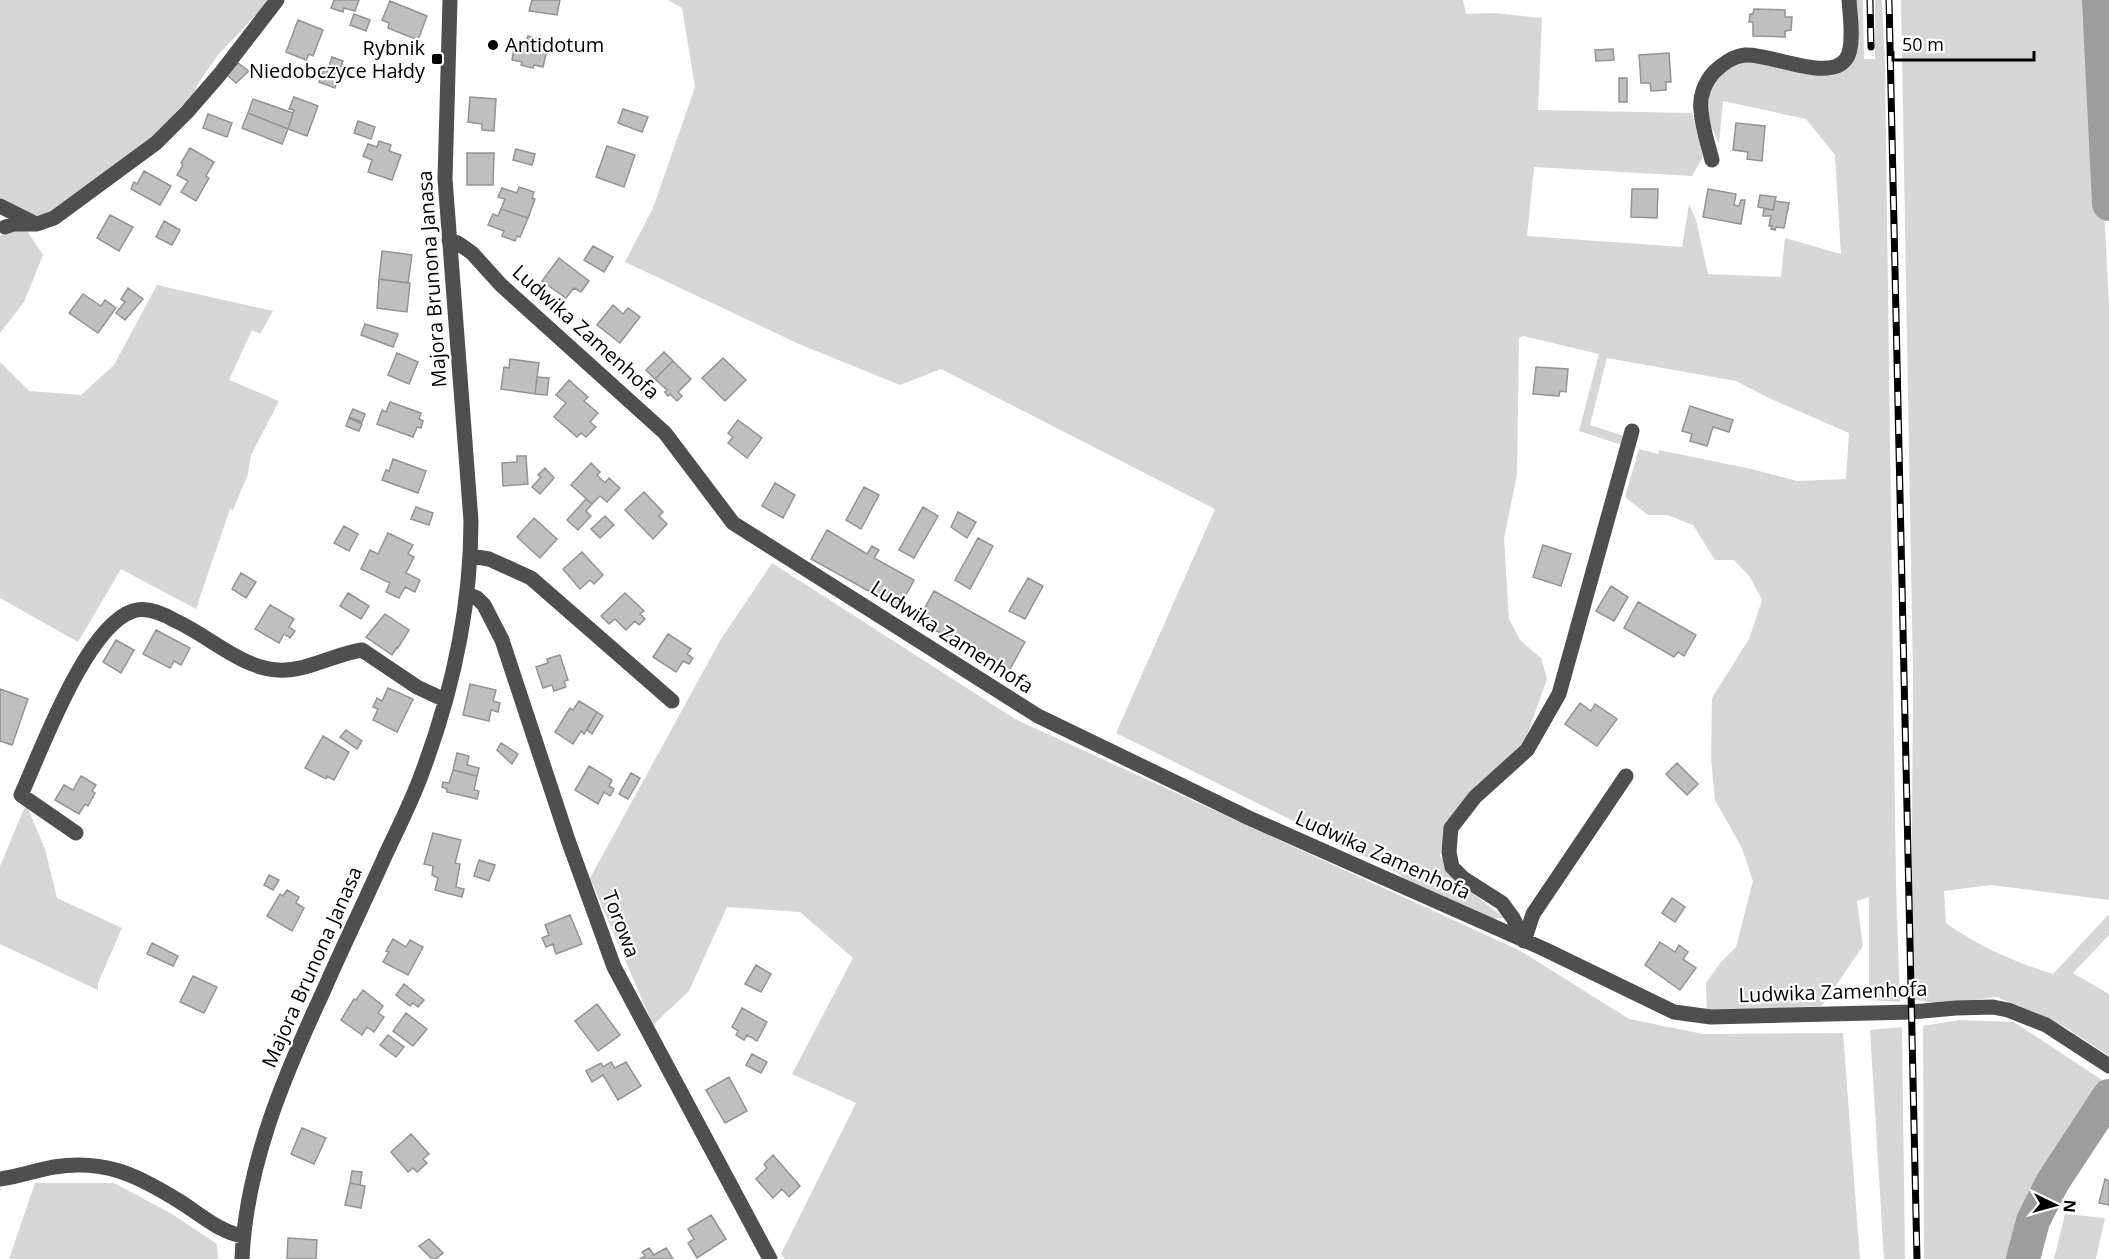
<svg xmlns="http://www.w3.org/2000/svg" width="2109" height="1259" viewBox="0 0 2109 1259" font-family="'Open Sans',sans-serif">
  <rect width="100%" height="100%" fill="#fff"/>
  <!-- green -->
  <path fill="#d6d6d6" d="M0,0H270L218,55L199,82L195,91L159,131L137,151L49,214L34,218L0,201Z
    M668,0H1463L1466,14L1493,13L1542,18L1538,110L1692,113L1703,157L1692,176L1534,167L1527,236L1682,247L1689,204L1696,220L1708,274L1781,277L1785,238L1841,254L1835,155L1806,119L1723,101L1719,144L1706,115L1711,87L1716,79L1728,69L1744,60L1832,76L1848,66L1852,0H1863L1864,59H1875V0H1882L1885,66L1896,887L1900,1002L1869,1000V897L1857,901L1863,946L1822,1006L1707,1011L1706,983L1721,962L1736,947L1753,881L1742,848L1715,800L1711,758L1712,698L1749,639L1762,600L1750,577L1734,560H1715L1693,525L1667,515H1648L1625,497L1639,449L1658,454L1659,450L1751,469L1797,481L1846,479L1849,433L1769,398L1736,381L1607,358L1590,425L1624,436L1622,445L1579,431L1599,354L1523,336L1519,338L1517,475L1504,538L1509,619L1520,640L1541,658L1547,679L1522,749L1447,821L1440,856L1481,900L1504,918L1490,919L1400,881L1402,875L1116,733L1215,509L941,369L900,385L799,344L625,262L653,208L695,87L682,8Z
    M1901,0H2094L2109,306V900L1991,885L1944,891L1946,923C1979,947 2015,962 2053,974L2109,914V935L2073,973L2109,994V1056L2065,1027L1997,997L1941,1004L1911,999L1913,676Z
    M2105,0H2109V98Z
    M7,231H27L43,255L24,302L0,333V236Z
    M157,285L273,311L260,334L252,330L229,380L279,401L251,455L248,474L233,510L230,509L196,609L121,569L78,642L0,598V362L29,391L81,395L114,365Z
    M772,563L1015,719L1521,951L1629,1019L1703,1034L1843,1033L1860,1259H785L781,1254L856,1103L792,1074L853,958L800,912L727,907L689,991L653,1025L590,878L721,639Z
    M26,804L45,849L57,898L122,928L98,983V990L0,944V866Z
    M1960,1020L2014,1022L2105,1082C2074,1123 2042,1166 2021,1213L2025,1218L2014,1259H1924L1923,1026Z
    M1902,1027L1905,1259H1884L1870,1030Z
    M35,1183H114L172,1214L217,1244L218,1259H9Z
    M2065,1214L2105,1218L2096,1259H2054Z"/>
  <g fill="none" stroke-linecap="round" stroke-linejoin="round">
    <!-- river -->
    <path stroke="#9d9d9d" stroke-width="34" d="M2099,0L2109,204
      M2023,1259L2033,1221L2052,1183L2109,1096"/>
  </g>
  <!-- building -->
  <path fill="#bfbfbf" stroke="#939393" stroke-width="1.5" d="M334,0H359L355,11L344,8L343,12L331,8Z
    M532,0H560L557,15L529,11Z
    M390,1L427,16L418,40L388,28L389,23L382,20Z
    M1754,9L1785,10V17H1792L1791,30L1785,31V37L1753,36V22H1749L1750,14H1753Z
    M354,14L370,20L366,31L350,25Z
    M298,20L323,30L313,56L309,54L306,60L286,52Z
    M528,36L540,39L538,48L547,50L543,67L534,65L533,68L521,65L522,62L512,60L515,43L525,45Z
    M1613,49L1614,60L1596,61L1595,50Z
    M1669,53L1671,82H1666V90L1651,91L1650,83H1641L1639,55Z
    M332,57L343,61L335,88L319,82L324,70L327,72Z
    M238,63L249,71L236,83L227,75Z
    M1619,78H1627V102H1619Z
    M294,97L318,106L307,136L288,129L294,110L289,109Z
    M470,97L496,99L494,131L482,130V124L468,122Z
    M253,99L293,113L288,129L248,113Z
    M623,109L648,117L642,132L618,123Z
    M248,113L288,129L282,144L242,128Z
    M208,114L232,123L227,137L203,128Z
    M358,121L375,127L371,139L354,133Z
    M1736,123L1765,126L1762,161L1747,159L1748,152L1733,150Z
    M379,141L391,145L389,151L401,155L392,180L368,172L372,160L363,156L368,144L377,147Z
    M607,146L635,155L624,187L596,177Z
    M190,148L214,162L206,176L209,178L196,201L181,192L188,181L177,175L183,165L181,163Z
    M516,149L535,154L532,165L513,160Z
    M467,153H494L493,185H467Z
    M144,171L171,186L160,205L131,189L134,182L137,184Z
    M519,187L534,192L532,198L535,199L528,218L501,209L505,199L498,197L502,188L517,193Z
    M1632,189H1658L1657,218L1631,217Z
    M1708,189L1736,194L1734,205L1739,206L1741,200H1745L1741,224L1703,217Z
    M1760,195L1776,197L1773,210L1758,207Z
    M1775,201L1789,203L1784,228L1776,227L1775,230L1771,229L1772,226H1769L1771,216H1763L1764,208L1773,210Z
    M501,209L528,218L520,237L517,236L515,241L502,236L504,231L488,225L493,214L498,216Z
    M110,215L133,227L119,251L97,238Z
    M164,221L180,230L172,245L156,237Z
    M593,246L613,257L604,272L584,260Z
    M382,251L412,255L408,283L379,279Z
    M559,258L589,281L581,292L574,288L566,298L542,281Z
    M379,279L410,283L407,312L377,308Z
    M128,288L143,299L125,320L116,313L125,302L121,299Z
    M83,294L101,306L105,300L116,308L98,333L69,313Z
    M613,305L623,314L628,308L640,317L620,343L597,325Z
    M365,324L398,334L393,347L361,335Z
    M664,352L673,361L655,379L646,370Z
    M397,353L418,362L409,384L388,375Z
    M723,358L746,380L725,401L702,378Z
    M510,359L539,363L535,394L501,389L504,367L509,368Z
    M673,361L691,379L678,392L682,396L677,401L670,394L668,396L665,392L667,390L655,379Z
    M1536,367L1568,369L1566,392L1560,391L1559,396L1533,394Z
    M537,377L549,378L547,395L535,394Z
    M569,380L588,397L584,401L598,413L590,422L596,427L586,437L581,433L577,437L554,417L566,403L556,395Z
    M390,402L421,413L419,419L423,421L421,428L417,427L413,437L377,424L382,410L386,412Z
    M1690,406L1733,420L1729,432L1713,427L1707,446L1690,441L1692,434L1682,431Z
    M353,409L365,414L362,422L349,417Z
    M349,418L362,424L359,431L346,426Z
    M738,420L762,438L747,458L728,443L733,437L728,433Z
    M517,456H526L528,484L503,486L502,463L517,462Z
    M393,459L426,471L418,493L382,480L386,470L389,471Z
    M591,463L600,472L597,475L605,483L609,478L620,488L607,502L600,496L592,504L571,485Z
    M545,468L554,478L540,494L532,487L541,477L538,475Z
    M775,483L795,495L783,518L762,506Z
    M864,487L879,495L861,529L846,520Z
    M644,492L663,512L659,516L667,524L653,539L625,510Z
    M586,499L592,504L586,511L591,516L578,530L567,520Z
    M416,507L433,513L429,525L411,519Z
    M923,507L938,516L914,558L899,550Z
    M958,512L976,522L967,538L951,527Z
    M605,516L614,525L600,538L591,529Z
    M534,518L557,539L540,558L517,537Z
    M344,526L358,534L349,551L334,543Z
    M827,530L867,554L872,546L879,550L874,558L914,580L899,608L811,559Z
    M388,533L413,545L408,554L414,557L406,573L420,580L415,592L405,587L399,598L386,592L390,583L361,569L370,550L378,554Z
    M978,538L993,546L970,589L955,580Z
    M1543,545L1571,554L1561,586L1533,577Z
    M582,552L603,575L594,584L590,580L580,589L563,569Z
    M241,573L256,582L246,598L232,589Z
    M1028,578L1043,586L1025,619L1009,611Z
    M1611,586L1628,597L1614,621L1596,611Z
    M934,591L1025,642L1009,671L979,654L981,651L949,634L947,637L918,620Z
    M348,593L369,606L361,619L340,606Z
    M625,593L644,611L640,614L645,619L639,625L635,621L626,630L615,619L609,624L601,616Z
    M1638,602L1696,635L1684,656L1678,652L1674,657L1624,628Z
    M270,605L294,619L289,627L295,631L290,638L284,634L279,643L255,629Z
    M385,614L409,630L398,648L397,647L392,655L366,637Z
    M156,630L190,648L181,665L174,661L170,668L143,654Z
    M668,634L691,649L687,654L693,658L689,664L683,661L676,672L653,657Z
    M116,640L134,650L121,673L103,662Z
    M560,655L568,680L564,681L566,687L554,691L552,685L543,688L536,667L548,663L547,659Z
    M470,684L496,690L493,701L500,703L498,712L491,710L489,721L463,715Z
    M388,688L413,699L397,732L373,720L378,709L373,707L377,698L382,701Z
    M0,689L28,699L12,745L0,741Z
    M579,701L597,712L584,734L581,731L573,744L555,732L570,708L573,710Z
    M1580,703L1591,711L1595,704L1617,719L1597,746L1565,724Z
    M597,712L603,716L592,734L587,730Z
    M346,730L362,741L357,749L340,737Z
    M323,736L349,752L334,780L327,776L326,779L305,768Z
    M501,743L518,754L512,764L497,750Z
    M457,753L469,756L467,765L479,768L477,776L453,770Z
    M1677,763L1698,784L1687,795L1666,774Z
    M589,766L612,780L609,786L614,789L610,796L604,792L598,804L575,790Z
    M453,770L477,776L474,790L479,791L477,799L447,792V789L442,787L443,782L449,783Z
    M631,773L640,778L628,799L619,794Z
    M81,776L96,785L92,791L95,793L88,806L85,804L79,814L55,800L64,785L73,790Z
    M433,833L461,840L455,863L460,864L456,887L464,889L462,897L435,890L438,878L432,875L433,866L424,864Z
    M479,860L495,865L489,881L474,876Z
    M269,875L279,880L273,890L264,885Z
    M287,890L299,897L296,903L304,908L292,931L267,916L280,894L283,896Z
    M1672,898L1685,907L1675,922L1662,913Z
    M570,915L582,944L556,954L553,944L546,947L542,938L549,935L545,925Z
    M393,939L406,947L410,940L423,947L408,975L383,962L389,952L386,951Z
    M1660,942L1675,952L1679,945L1688,952L1683,959L1696,968L1680,990L1645,965Z
    M152,943L178,956L173,966L147,954Z
    M756,965L771,974L761,992L745,984Z
    M193,976L217,987L204,1013L180,1002Z
    M404,984L424,1000L418,1007L413,1003L410,1006L396,995Z
    M363,990L383,1006L378,1013L384,1017L374,1032L367,1027L362,1035L341,1020L354,999L356,1000Z
    M597,1004L620,1035L598,1051L575,1021Z
    M742,1008L767,1022L757,1041L747,1035L744,1040L736,1035L738,1031L732,1027Z
    M406,1013L427,1029L413,1046L393,1031Z
    M388,1035L404,1047L396,1057L380,1045Z
    M752,1054L767,1062L761,1073L746,1065Z
    M611,1062L615,1068L626,1062L641,1086L618,1100L603,1075L592,1082L586,1071L601,1063L603,1067Z
    M729,1077L747,1111L725,1123L706,1090Z
    M302,1128L326,1138L314,1164L291,1154Z
    M411,1134L429,1154L423,1159L427,1163L417,1172L413,1168L408,1172L391,1152Z
    M773,1155L800,1186L789,1197L782,1189L773,1198L756,1179L767,1168L764,1164Z
    M352,1171L362,1172L360,1185L350,1183Z
    M2105,1179L2109,1181V1205L2099,1203Z
    M350,1183L365,1186L361,1208L345,1205Z
    M711,1215L726,1239L697,1258L688,1243L694,1239L688,1229Z
    M288,1238L317,1240L316,1259H287Z
    M429,1239L443,1253L436,1259H432L419,1246Z
    M649,1248L654,1255L666,1248L673,1259H640L645,1256L642,1252Z"/>
  <g fill="none" stroke-linecap="round" stroke-linejoin="round">
    <!-- minor -->
    <path stroke="#4f4f4f" stroke-width="15" d="M1712,160C1708,144 1702,127 1701,110C1699,97 1705,82 1714,72C1722,64 1734,56 1745,55C1770,53 1829,83 1846,59C1855,47 1850,15 1849,0
      M0,206L32,222
      M5,227L14,224H37L54,218L156,143L187,112L220,74L277,0
      M449,240L458,243L472,253L501,285L665,433L733,523L1038,716L1249,818L1544,949L1674,1012L1711,1017L1912,1012L1956,1008L1993,1007L2008,1010L2046,1025L2109,1066
      M471,556L489,559L531,578L672,701
      M467,594L477,598L484,605L502,640L568,840L614,967L770,1259
      M76,833L21,795C41,751 86,626 133,611C147,606 164,614 176,621C209,636 241,668 278,670C306,672 334,654 362,650L417,687L445,700
      M1524,941L1513,918L1502,903L1463,878L1452,867L1449,852L1451,828L1475,797L1527,750L1559,694L1632,431
      M1524,941L1533,914L1626,776
      M0,1179C18,1177 36,1170 54,1167C105,1159 137,1175 179,1201C200,1214 219,1232 243,1236
      M242,1259C246,1165 284,1076 323,992C343,946 365,901 385,856C398,828 412,801 422,773C452,693 471,606 471,521L445,179L450,0"/>
    <defs>
      <path id="rail" d="M1870,0L1871,47
        M1889,0L1917,1259"/>
    </defs>
    <!-- rail casing -->
    <use href="#rail" stroke="#000" stroke-width="7"/>
    <!-- rail -->
    <use href="#rail" stroke="#fff" stroke-width="4.5" stroke-dasharray="14" stroke-linecap="butt"/>
  </g>
  <!-- markers -->
  <g fill="#000" stroke="#fff" stroke-width="2">
    <circle cx="493" cy="45" r="6"/>
    <rect x="431" y="53" width="12" height="12" rx="3"/>
  </g>
  <g text-anchor="middle" stroke-width="4.5" stroke-linejoin="round" paint-order="stroke">
    <!-- poi labels -->
    <g font-size="20" fill="#000" stroke="#fff" text-anchor="start">
      <text x="505" y="52">Antidotum</text>
      <text x="425" y="55" text-anchor="end">Rybnik<tspan x="425" dy="23">Niedobczyce Hałdy</tspan></text>
    </g>
    <!-- street labels -->
    <g font-size="20" fill="#000" stroke="#fff">
      <text transform="translate(432 279) rotate(-94)" y="7">Majora Brunona Janasa</text>
      <text transform="translate(586 332) rotate(42)" y="7">Ludwika Zamenhofa</text>
      <text transform="translate(952 637) rotate(33)" y="7">Ludwika Zamenhofa</text>
      <text transform="translate(1383 855) rotate(24)" y="7">Ludwika Zamenhofa</text>
      <text transform="translate(621 924) rotate(69)" y="7">Torowa</text>
      <text transform="translate(312 967) rotate(-66)" y="7">Majora Brunona Janasa</text>
      <text transform="translate(1833 992) rotate(-2)" y="7">Ludwika Zamenhofa</text>
    </g>
  </g>
  <!-- north arrow -->
  <g transform="translate(2055 1205) rotate(95)" stroke="#ffffff" stroke-width="4.5" paint-order="stroke">
  <path d="M0-4.5L10 22L0 15L-10 22Z" fill="#000000"/>
  <text y="-9" font-size="16" font-weight="bold" text-anchor="middle" fill="#000000">N</text>
  </g>
  <!-- scale -->
  <path d="M1893 51v9h141v-9" fill="none" stroke="#000000" stroke-width="3"/>
  <text x="1902" y="51" font-size="18" fill="#000000" stroke="#ffffff" stroke-width="4.5" paint-order="stroke">50 m</text>
</svg>
